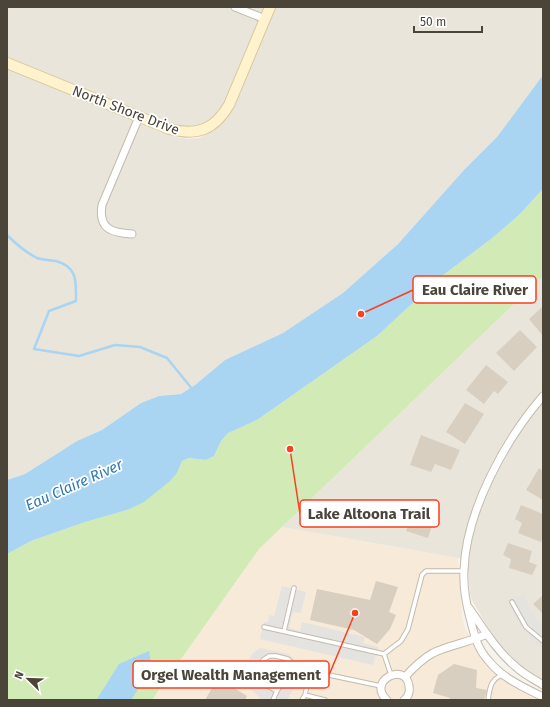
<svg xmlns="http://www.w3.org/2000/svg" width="550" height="707" viewBox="0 0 550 707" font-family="'Fira Sans',sans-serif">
  <rect width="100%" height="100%" fill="#f6f3ec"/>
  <!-- residential -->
  <path fill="#eae5da" d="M7,7H264L225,101L219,112L208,122L195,128H184L168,123L7,57Z
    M274,7H543V75L497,137L464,170L398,244L343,293L283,333L225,360L195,385L181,394L159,396L141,403L102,430L77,441L25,474L7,480V67L159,132L175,137L188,139L199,138L215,130L230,113L236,103Z
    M543,276V682L524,669L514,660L494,637L487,626L472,600L470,593L468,569L469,560L282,527Z"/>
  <!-- commercial -->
  <path fill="#f7ead8" d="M282,527L458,558L462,617L465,628L475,648L488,666L496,674L522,692L538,700H152L259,549Z"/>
  <!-- green -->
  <path fill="#d2eab5" d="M543,189V276L259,549L152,700H7V554L31,541L85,522L127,510L177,473L182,461L189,458L206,460L214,456L221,441L228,433L257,420L377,336L442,276L491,239L519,215Z"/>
  <!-- parking -->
  <path fill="#e5e3e0" d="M282,586L306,592L301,613L293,612L289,628L300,631L302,622L365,637L363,643L378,647L373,665L260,639L264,622H268L269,615L274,616Z
    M525,595L530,609L537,619L543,626V649L530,638L522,627L514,615L507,600Z
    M260,648L288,654L300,664L292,677L298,681L287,700H258L260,697L252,691L249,686L246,675L247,663L252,654Z"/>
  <!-- water -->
  <path fill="#a9d4f2" d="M543,75V189L519,215L491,239L442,276L377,336L257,420L228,433L221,441L214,456L206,460L189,458L182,461L177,473L170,481L144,502L127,510L85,522L31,541L7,554V480L25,474L77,441L102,430L141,403L159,396L181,394L195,385L225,360L283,333L343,293L398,244L464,170L497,137Z
    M149,651L152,668L131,700H100L97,699L119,664Z"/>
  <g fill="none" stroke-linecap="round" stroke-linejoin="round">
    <!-- stream -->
    <path stroke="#a9d4f2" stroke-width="2.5" d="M7,235C16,244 25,252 37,258C43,260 50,260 56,261C78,267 76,282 76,301L49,311L34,349L79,356L115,345L140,347L167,358L193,390"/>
  </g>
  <!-- building -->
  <path fill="#d8cfc1" d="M543,306V336L529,319Z
    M520,330L537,347L514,371L496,353Z
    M486,365L508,382L498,394L494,391L484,404L466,390Z
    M465,403L484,414L465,444L446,432Z
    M421,435L460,450L451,470L435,464L431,472L410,465Z
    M539,468L543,471V500L526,490Z
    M417,501L438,507L428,538L406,531Z
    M521,505L543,514V537L541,542L518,533L522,523L515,519Z
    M508,543L532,551L529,562L537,565L532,575L509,568L511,559L503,555Z
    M376,581L398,587L389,612L396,615L390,629L377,644L354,630L310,620L317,589L370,600Z
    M543,595V614L533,604Z
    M454,664L477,670L476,688L487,690L484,700H449L450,698L433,693L438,675Z
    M218,678L247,696L245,700H205Z"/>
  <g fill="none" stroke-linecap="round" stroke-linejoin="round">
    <defs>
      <path id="lane" d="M512,602L526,627L543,641
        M264,627L384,654L391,675
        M284,631L294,588
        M384,654L401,641L408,629L422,575L426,571H464
        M294,665L277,691L266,685L260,679L258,673L259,667L263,660L269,656H276L288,659L294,665L310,671L381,686
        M305,695L325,700
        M273,700L277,691
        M302,700L305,695L310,671
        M488,700C490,688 490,680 502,675"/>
      <path id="street" d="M235,7L265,19
        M132,234C112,233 98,229 102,205L139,117
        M543,396C505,440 466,511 464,570C463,587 466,603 470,618C474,634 477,648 488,660C502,678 523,687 543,697
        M469,608C483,628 496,650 515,666C523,674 534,679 543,685
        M405,677C413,668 422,659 433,653C449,645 470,642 487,634
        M387,700C366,681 406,661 409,686C410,692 408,697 404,700"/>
      <path id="secondary" d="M7,63L169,129C198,136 214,130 229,105L270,7"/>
    </defs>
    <!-- lane casing -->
    <use href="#lane" stroke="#c2bbae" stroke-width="5.5"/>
    <!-- street casing -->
    <use href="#street" stroke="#c2bbae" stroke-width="9"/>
    <!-- secondary casing -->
    <use href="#secondary" stroke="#d6c79b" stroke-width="12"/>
    <!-- lane -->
    <use href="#lane" stroke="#fff" stroke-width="3.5"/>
    <!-- street -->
    <use href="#street" stroke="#fff" stroke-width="7"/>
    <!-- secondary -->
    <use href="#secondary" stroke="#fff3cd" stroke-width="10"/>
  </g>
  <g text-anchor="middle" stroke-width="3.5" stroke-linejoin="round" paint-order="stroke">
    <!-- street labels -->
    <g font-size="14" fill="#4b4439" stroke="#fff">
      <text transform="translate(126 110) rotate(21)" y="5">North Shore Drive</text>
    </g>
    <!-- water labels -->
    <g font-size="15" font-style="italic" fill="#2e7ab2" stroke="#fff">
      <text transform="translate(74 485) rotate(-24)" y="5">Eau Claire River</text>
    </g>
  </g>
  <!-- callouts -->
  <path fill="none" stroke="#fc3f1d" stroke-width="1.5" d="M361 314L413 290M290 449L300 514M355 613L329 675"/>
  <g fill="#fc3f1d" stroke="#fff" stroke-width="1.5">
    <circle cx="361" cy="314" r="4"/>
    <circle cx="290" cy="449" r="4"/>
    <circle cx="355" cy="613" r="4"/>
  </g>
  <g fill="#fff" stroke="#fc3f1d" stroke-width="1.5">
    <rect x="413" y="276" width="123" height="27" rx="4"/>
    <rect x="300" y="500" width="139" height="27" rx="4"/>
    <rect x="133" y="661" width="196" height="27" rx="4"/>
  </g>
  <g font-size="15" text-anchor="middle" font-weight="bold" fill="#4b4439">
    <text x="475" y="295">Eau Claire River</text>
    <text x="369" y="519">Lake Altoona Trail</text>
    <text x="231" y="680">Orgel Wealth Management</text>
  </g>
  <!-- border -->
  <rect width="550" height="707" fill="none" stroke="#4b4439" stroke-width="16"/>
  <!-- north arrow -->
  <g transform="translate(28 679) rotate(293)" stroke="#ffffff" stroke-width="3" paint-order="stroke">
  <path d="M0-3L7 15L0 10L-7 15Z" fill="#4b4439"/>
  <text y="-6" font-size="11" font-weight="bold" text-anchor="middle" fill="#4b4439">N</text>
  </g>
  <!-- scale -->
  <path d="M414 26v6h68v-6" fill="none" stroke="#4b4439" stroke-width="2"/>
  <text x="420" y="26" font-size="12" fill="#4b4439" stroke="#ffffff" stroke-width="3" paint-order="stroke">50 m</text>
</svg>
